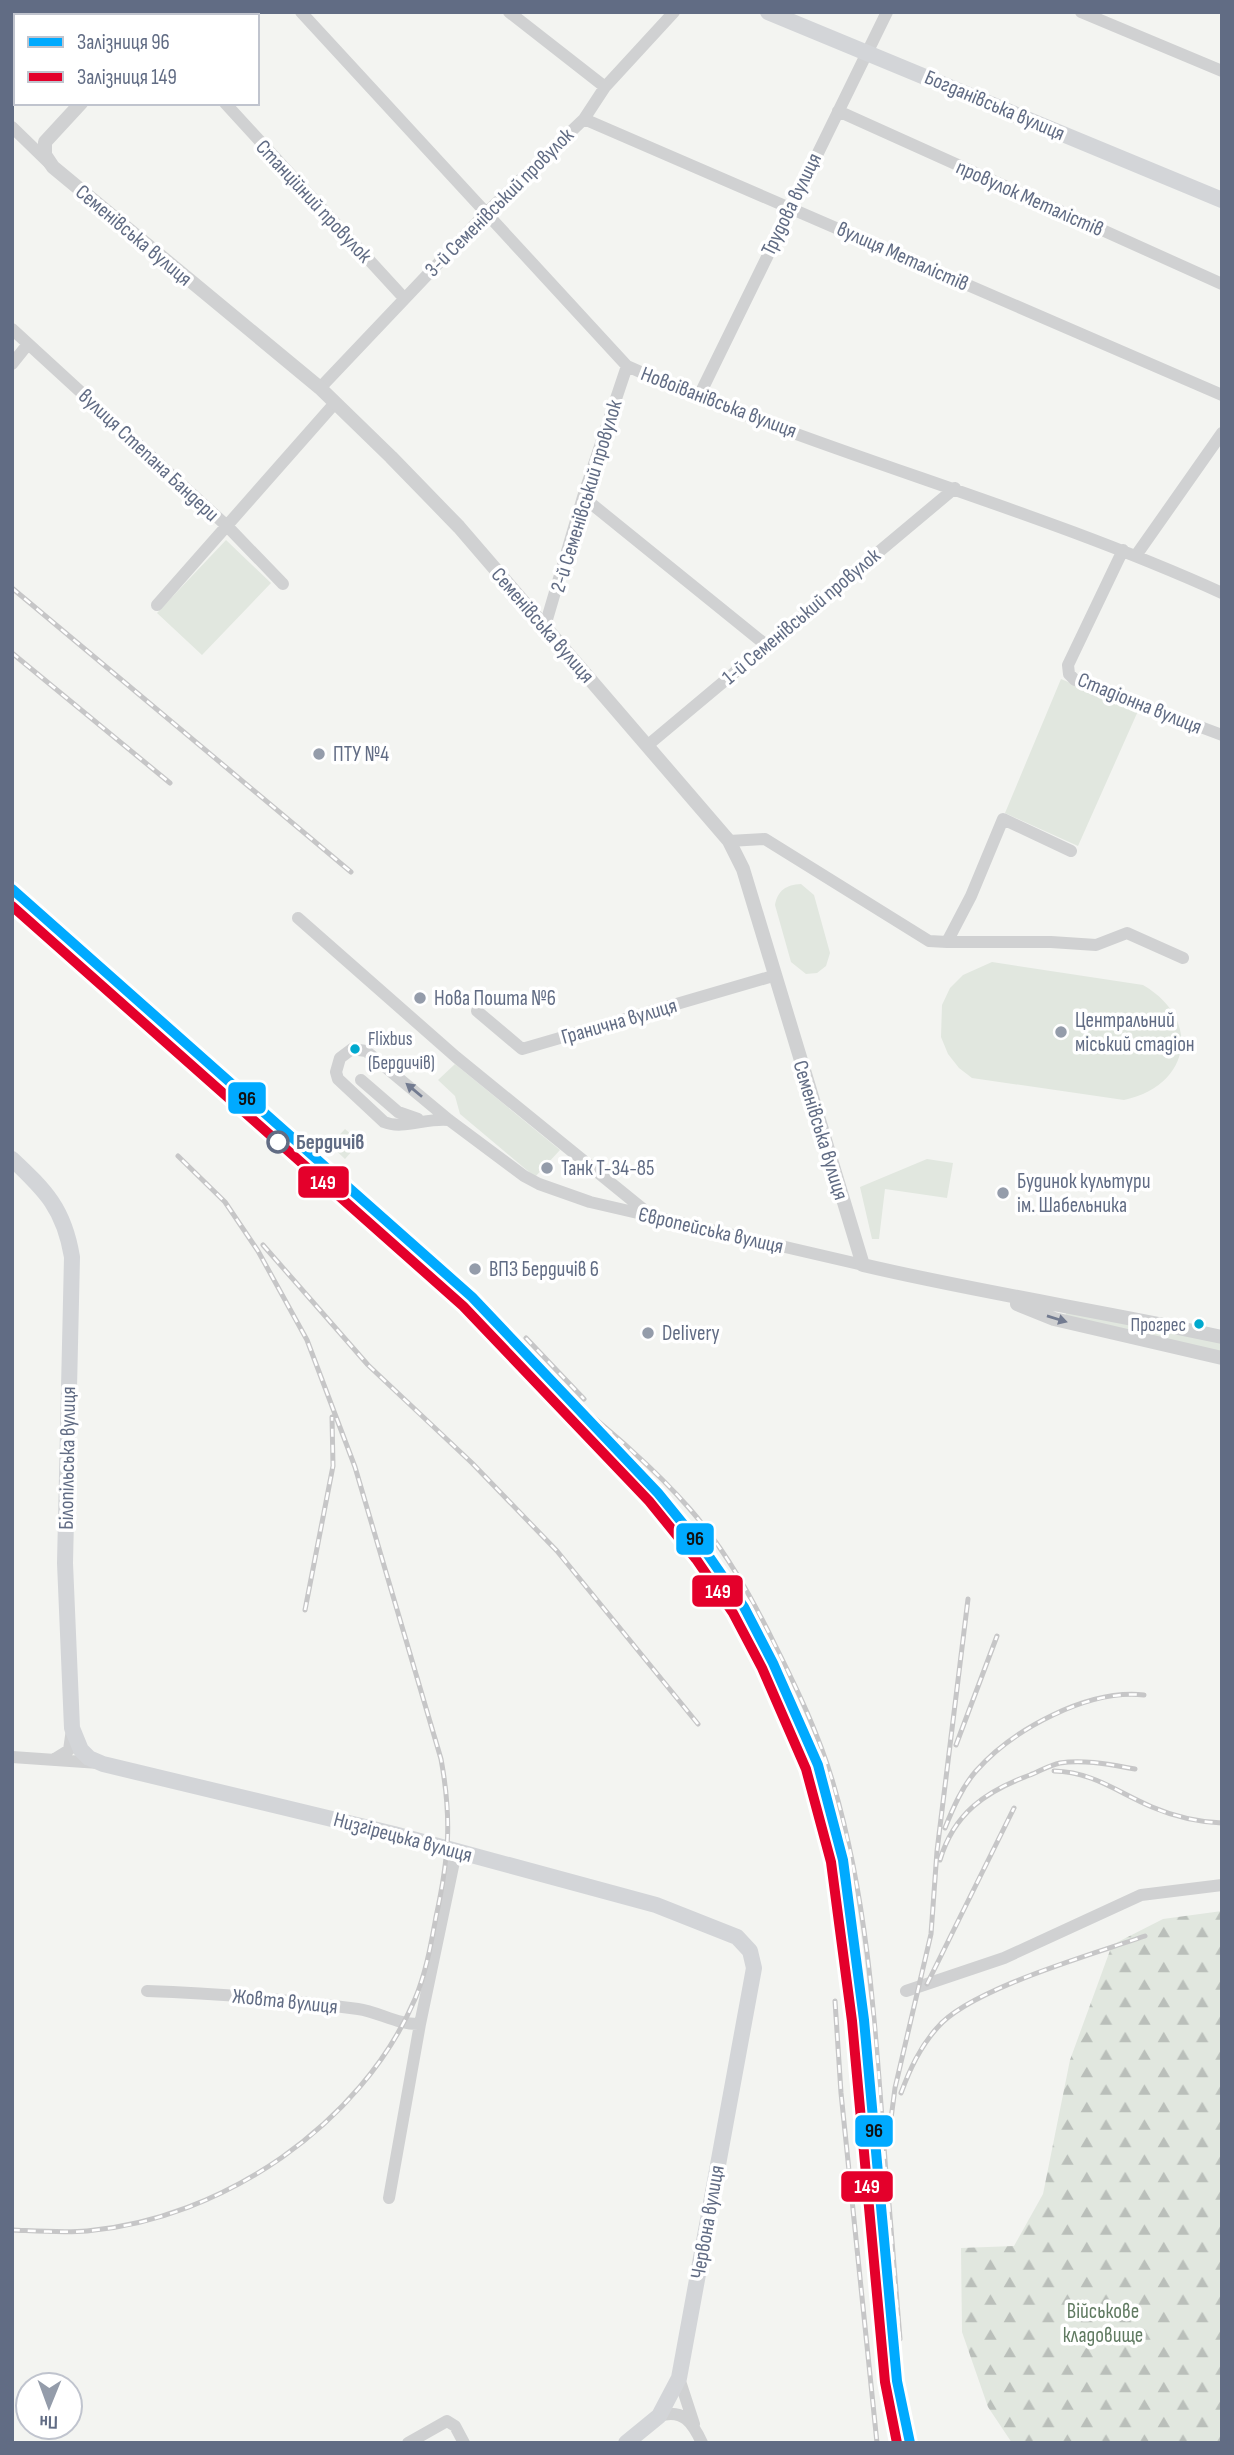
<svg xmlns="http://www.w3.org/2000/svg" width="1234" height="2455" viewBox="0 0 1234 2455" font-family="'Sofia Sans Condensed',sans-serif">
  <defs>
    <pattern id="forest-firs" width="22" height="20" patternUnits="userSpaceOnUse" patternTransform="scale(1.75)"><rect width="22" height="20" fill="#e1e7df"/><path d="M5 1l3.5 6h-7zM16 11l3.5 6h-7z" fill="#babfba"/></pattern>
  </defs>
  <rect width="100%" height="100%" fill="#f3f4f1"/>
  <!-- forest -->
  <path fill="url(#forest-firs)" d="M1222,1911V2443H1012L988,2407L962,2332L961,2248L1014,2246L1043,2194L1070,2060L1112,1945L1163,1919Z"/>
  <!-- green -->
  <path fill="#e1e7df" d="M226,540L271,583L202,655L157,613Z
    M1061,679L1138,711L1078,846L1005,813Z
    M801,884L814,895L830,953L826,966L817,973L806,974L791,962L775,905C778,890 786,885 801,884Z
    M992,962L1143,985C1203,1020 1190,1086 1124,1100L972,1078L959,1068L948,1054L941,1037L942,1005L950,988L963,975Z
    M455,1064L560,1150L535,1177L460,1114L455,1096L438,1080Z
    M345,1129L360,1142L345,1159L330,1145Z
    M927,1159L953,1163L947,1198L885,1189L879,1239H872L860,1187Z
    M1067,1308L1222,1342V1353L1065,1318Z"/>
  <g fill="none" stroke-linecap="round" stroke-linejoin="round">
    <!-- minor -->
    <path stroke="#d0d1d2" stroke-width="12" d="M96,12L100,16
      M301,12L627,366C820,453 1028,505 1222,593
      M509,12L605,87
      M1081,12L1222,71
      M225,103L404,298
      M838,111L1222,284
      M584,119L1222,395
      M12,127L50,164
      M12,329L228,527L283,584
      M12,364L28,344
      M320,388L487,212L584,119L605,87L674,12
      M698,398L887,12
      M583,497L766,645
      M1123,550L1068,665L1069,674L1075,680L1222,735
      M1137,554L1222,433
      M157,605L335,403
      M545,626L583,497L627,366
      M648,745L955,488
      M729,841L765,839L929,941L947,942L971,896L1003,819L1071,851
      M298,918L456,1057L649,1214
      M947,942H1051L1096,945L1127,933L1183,958
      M477,1011L522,1049L773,976
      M361,1080L398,1112L418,1119
      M449,1120C428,1117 403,1130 384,1122L338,1079L336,1072L340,1058L352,1049L366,1051L449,1120L524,1176L539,1184L590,1202L863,1265
      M12,1757L99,1763
      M53,1760L69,1750L72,1729
      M147,1991C217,1993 289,2000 358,2009C379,2012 398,2025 420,2024
      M906,1991L1004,1958L1141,1895L1222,1885
      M389,2198L420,2024L456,1852
      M679,2378L694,2424
      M659,2416C683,2408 693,2423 702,2443
      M408,2443L447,2421L455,2426L464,2443"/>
    <!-- tertiary -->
    <path stroke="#d0d1d2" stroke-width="14" d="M165,16L168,12
      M81,103L45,142V155L53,167L320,388L391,457L459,527L729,841L743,869L863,1265C982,1293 1102,1311 1222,1337
      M1017,1304L1054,1319L1222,1358"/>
    <!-- secondary -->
    <path stroke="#d3d5d8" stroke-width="16" d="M768,12L1222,200
      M12,1159C46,1191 64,1209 72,1257L65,1563L72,1728L81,1750L89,1758L103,1764L394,1834L656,1905L737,1937L750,1951L754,1968L679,2378L659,2416L626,2443"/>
    <defs>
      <path id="rail" d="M12,588L351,872
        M12,653L170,783
        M263,1245L368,1365L472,1463L557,1551L698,1724
        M526,1338L584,1399
        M569,1397C611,1432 653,1467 689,1508C725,1549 752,1598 776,1647C798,1691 819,1735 833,1783C874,1922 877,2068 889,2212
        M305,1610L333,1466L332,1417
        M956,1745L997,1636
        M1054,1771C1093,1772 1117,1792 1152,1807C1173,1816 1198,1822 1222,1823
        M945,1828C953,1808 962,1787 976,1771C1013,1729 1088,1689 1144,1695
        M940,1860C954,1813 986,1791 1030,1775C1040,1771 1050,1765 1060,1763C1084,1759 1112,1765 1135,1769
        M927,1984L1014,1808
        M835,2001L841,2093L877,2443
        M901,2093C910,2069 920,2047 937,2028C969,1989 1094,1954 1145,1936
        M889,2134L895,2088L931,1934L937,1851L968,1599
        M889,2204L900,2339
        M12,2230C36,2231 63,2233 87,2231C222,2219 361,2125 415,1999C426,1973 431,1944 436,1917C449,1857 452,1819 441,1759L355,1467L307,1340L258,1251L225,1202L178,1156
        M875,2252L876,2331L892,2443"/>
    </defs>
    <!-- rail casing -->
    <use href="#rail" stroke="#c6c6c7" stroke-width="5"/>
    <!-- rail -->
    <use href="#rail" stroke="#fff" stroke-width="2.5" stroke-dasharray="8" stroke-linecap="butt"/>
    <defs>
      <path id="rail-1" d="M12,889L472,1297L658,1493L706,1552L744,1607L773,1663L818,1765L843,1860L864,2020L897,2381L910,2443"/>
      <path id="rail-2" d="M12,906L463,1306L649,1501L696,1559L733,1613L762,1668L806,1769L831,1862L852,2021L885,2382L897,2443"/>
    </defs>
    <!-- rail-1 casing -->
    <use href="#rail-1" stroke="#fff" stroke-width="16"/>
    <!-- rail-2 casing -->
    <use href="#rail-2" stroke="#fff" stroke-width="16"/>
    <!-- rail-1 -->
    <use href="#rail-1" stroke="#0af" stroke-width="10"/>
    <!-- rail-2 -->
    <use href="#rail-2" stroke="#e4002b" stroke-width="10"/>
  </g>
  <!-- one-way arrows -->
  <defs><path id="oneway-solid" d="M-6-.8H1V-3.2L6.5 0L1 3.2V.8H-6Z" transform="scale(1.75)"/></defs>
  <g fill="#727b90">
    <use href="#oneway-solid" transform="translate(414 1090) rotate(-140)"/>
    <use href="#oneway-solid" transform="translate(1057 1319) rotate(17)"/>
  </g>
  <!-- markers -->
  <g fill="#949caa" stroke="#fff" stroke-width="2.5">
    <circle cx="319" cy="754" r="7"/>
    <circle cx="420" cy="998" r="7"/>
    <circle cx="1061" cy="1032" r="7"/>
    <circle cx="547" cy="1168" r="7"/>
    <circle cx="1003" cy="1193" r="7"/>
    <circle cx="475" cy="1269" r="7"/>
    <circle cx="648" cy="1333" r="7"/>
  </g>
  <g fill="#00a9ce" stroke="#fff" stroke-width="2.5">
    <circle cx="355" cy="1049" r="6"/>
    <circle cx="1199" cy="1324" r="6"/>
  </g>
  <circle fill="#fff" stroke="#616c84" stroke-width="3.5" cx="278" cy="1142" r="10"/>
  <g text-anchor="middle" stroke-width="7" stroke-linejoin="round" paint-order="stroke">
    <!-- bus labels -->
    <g font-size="19" fill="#616c84" stroke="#fff" text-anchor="start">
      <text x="368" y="1045">Flixbus<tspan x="368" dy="24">(Бердичів)</tspan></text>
      <text x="1186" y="1331" text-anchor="end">Прогрес</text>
    </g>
    <!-- street labels -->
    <g font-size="21" fill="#616c84" stroke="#fff">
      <text transform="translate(995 105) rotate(23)" y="7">Богданівська вулиця</text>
      <text transform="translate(1030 198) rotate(24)" y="7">провулок Металістів</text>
      <text transform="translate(314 201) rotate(47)" y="7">Станційний провулок</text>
      <text transform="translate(499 202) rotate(-45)" y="7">3-й Семенівський провулок</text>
      <text transform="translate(791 204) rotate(-64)" y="7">Трудова вулиця</text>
      <text transform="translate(134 235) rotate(40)" y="7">Семенівська вулиця</text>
      <text transform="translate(903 256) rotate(24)" y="7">вулиця Металістів</text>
      <text transform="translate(719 402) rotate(21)" y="7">Новоіванівська вулиця</text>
      <text transform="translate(149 455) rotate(43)" y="7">вулиця Степана Бандери</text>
      <text transform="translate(586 496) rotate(-73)" y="7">2-й Семенівський провулок</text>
      <text transform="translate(801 616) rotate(-40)" y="7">1-й Семенівський провулок</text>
      <text transform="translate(543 625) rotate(49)" y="7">Семенівська вулиця</text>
      <text transform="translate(1140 703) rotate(22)" y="7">Стадіонна вулиця</text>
      <text transform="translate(619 1021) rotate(-16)" y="7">Гранична вулиця</text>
      <text transform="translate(821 1130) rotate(73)" y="7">Семенівська вулиця</text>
      <text transform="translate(711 1230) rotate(13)" y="7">Європейська вулиця</text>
      <text transform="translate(67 1458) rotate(-89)" y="7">Білопільська вулиця</text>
      <text transform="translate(403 1837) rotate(15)" y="7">Низгірецька вулиця</text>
      <text transform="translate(285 2001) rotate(6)" y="7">Жовта вулиця</text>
      <text transform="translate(707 2222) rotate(-80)" y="7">Червона вулиця</text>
    </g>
    <!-- poi labels -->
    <g font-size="21" fill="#616c84" stroke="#fff" text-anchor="start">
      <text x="333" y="761">ПТУ №4</text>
      <text x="434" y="1005">Нова Пошта №6</text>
      <text x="1075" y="1027">Центральний<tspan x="1075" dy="24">міський стадіон</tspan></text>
      <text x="561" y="1175">Танк Т-34-85</text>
      <text x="1017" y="1188">Будинок культури<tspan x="1017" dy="24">ім. Шабельника</tspan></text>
      <text x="489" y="1276">ВПЗ Бердичів 6</text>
      <text x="662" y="1340">Delivery</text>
    </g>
    <!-- stop labels -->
    <g font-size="21" font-weight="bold" fill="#616c84" stroke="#fff" text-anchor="start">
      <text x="296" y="1149">Бердичів</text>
    </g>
    <!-- park labels -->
    <g font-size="21" fill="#607a61" stroke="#fff">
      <text x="1103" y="2318">Військове<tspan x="1103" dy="24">кладовище</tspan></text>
    </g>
  </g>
  <g stroke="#fff" stroke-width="2.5">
    <rect x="227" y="1081" width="40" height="34" rx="7" fill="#0af"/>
    <rect x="297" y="1165" width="53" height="34" rx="7" fill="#e4002b"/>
    <rect x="675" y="1522" width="40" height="34" rx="7" fill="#0af"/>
    <rect x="691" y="1574" width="53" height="34" rx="7" fill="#e4002b"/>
    <rect x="854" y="2114" width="40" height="34" rx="7" fill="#0af"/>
    <rect x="840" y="2170" width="54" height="33" rx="7" fill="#e4002b"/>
  </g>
  <g font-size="19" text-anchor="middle" font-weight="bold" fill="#fff">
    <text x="323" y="1189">149</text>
    <text x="718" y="1598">149</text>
    <text x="867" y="2193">149</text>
  </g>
  <g font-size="19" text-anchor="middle" font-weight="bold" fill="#111">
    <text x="247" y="1105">96</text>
    <text x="695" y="1545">96</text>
    <text x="874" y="2137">96</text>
  </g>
  <!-- border -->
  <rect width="1234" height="2455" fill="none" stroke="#616c84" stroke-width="28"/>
  <!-- legend -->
  <rect x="14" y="14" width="245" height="91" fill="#ffffff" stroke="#c0c4ce" stroke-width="2"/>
  <rect x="28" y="37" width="35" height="10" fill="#00aaff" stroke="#c0c4ce" stroke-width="2"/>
  <text x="77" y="49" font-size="21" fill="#616c84">Залізниця 96</text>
  <rect x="28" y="72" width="35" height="10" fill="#e4002b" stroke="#c0c4ce" stroke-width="2"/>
  <text x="77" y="84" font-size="21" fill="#616c84">Залізниця 149</text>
  <!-- north arrow -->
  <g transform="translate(49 2406) rotate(181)"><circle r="33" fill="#ffffff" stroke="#c0c4ce" stroke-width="2"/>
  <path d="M0-5L12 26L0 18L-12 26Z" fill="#949caa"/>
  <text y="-10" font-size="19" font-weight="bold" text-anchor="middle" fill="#616c84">Пн</text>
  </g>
</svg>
